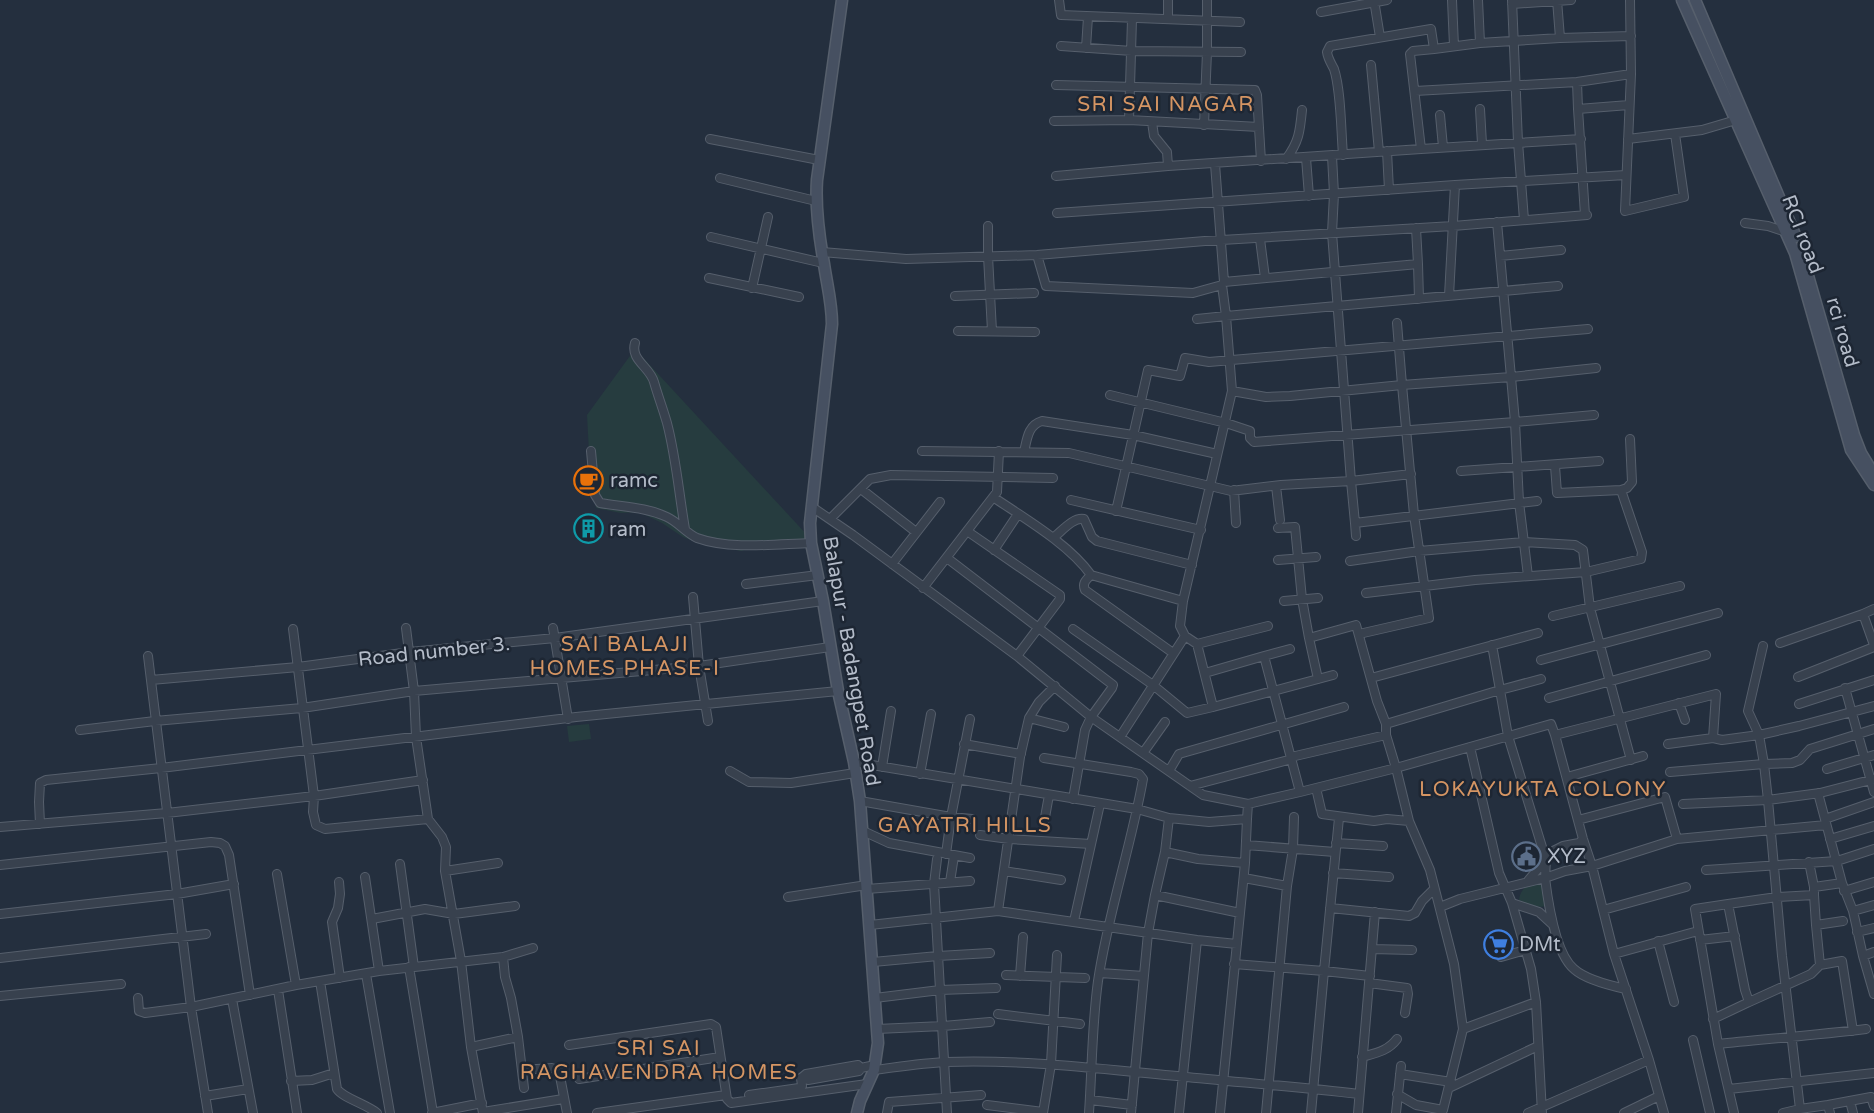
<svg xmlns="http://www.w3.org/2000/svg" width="1874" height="1113" viewBox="0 0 1874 1113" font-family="'Varela Round',sans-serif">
  <rect width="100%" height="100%" fill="#242f3e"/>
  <!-- green -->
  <path fill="#263c3f" d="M635,349L809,537L794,548L762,545L741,551L698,543L683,537L662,523L639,512L621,513L596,508L589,452L587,415Z
    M589,724L591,739L569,742L567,726Z
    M1544,881L1546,906C1539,908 1525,905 1519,900C1521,885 1532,883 1544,881Z"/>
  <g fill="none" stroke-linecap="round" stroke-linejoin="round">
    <defs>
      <path id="street" d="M1059,0L1061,15L1240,22
        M1374,0L1380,37
        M1452,0L1454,46
        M1478,0L1480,43
        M1512,0L1518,142L1524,220
        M1557,0L1560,38L1631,36
        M1630,0L1631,74L1625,211L1684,197L1675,134
        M1512,4L1571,0
        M1321,12L1387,0
        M1168,19V0
        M1061,46L1132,51L1241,52
        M1086,48L1088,17
        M1371,65L1379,152
        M1577,82L1578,109L1629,105
        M1056,85L1255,90L1257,95L1261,161
        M1415,91L1577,82L1631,74
        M1480,109L1482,144
        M1578,109L1585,215
        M1440,115L1443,147
        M1129,120L1132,19
        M1054,121L1129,120L1259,127
        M1152,122L1154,136L1167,152L1168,166
        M1204,125L1207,52V0
        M710,139L819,160
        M1628,139L1702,130L1736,120
        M1421,149L1581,139
        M1387,151L1389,190
        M1343,155C1341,131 1341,90 1334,69C1331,63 1328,59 1327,52L1330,46L1431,29L1434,49L1480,43L1560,38
        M1332,156L1334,194L1332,233L1351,481L1411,474
        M1306,158L1309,196
        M1286,159C1299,142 1300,131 1302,110
        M1215,164L1224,282
        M1056,176L1168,166L1421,149L1410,54L1413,51L1434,49
        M720,178L816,201
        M1057,213L1455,185L1626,175
        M1745,223L1768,226L1786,232
        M988,226V256L992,331
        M1416,228L1418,264
        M711,237L823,263
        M1260,239L1265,278
        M822,252L906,259L1037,255L1205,241L1453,226L1587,215
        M1037,255L1046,286L1193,293L1222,285L1224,282L1418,264L1419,299
        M1500,256L1561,250
        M709,278L799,297
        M752,288L768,217
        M955,296L1034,293
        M1449,296L1455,185
        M1197,319L1226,316L1222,285
        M1397,323L1402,385L1511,377L1497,222
        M958,331L1035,332
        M635,343C630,360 650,367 654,382C658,396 663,409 667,423C676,457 679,494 685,529
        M1232,391L1266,397L1290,396L1402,385L1414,515L1429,618L1359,634
        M1110,395L1226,423L1250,431V438L1254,442L1515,422L1511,377L1596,368
        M591,451L595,495L600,503C622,507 646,507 667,517C678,522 686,533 697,538C730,550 776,544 811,543
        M922,451L1069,453L1210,486L1183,601L1180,626L1185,636L1197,644L1213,707L1333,675
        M1024,452C1027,439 1028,425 1042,421L1133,435L1217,454
        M1555,466L1557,493L1621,490L1627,488L1632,482L1630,439
        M1461,471L1599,461
        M1276,486L1280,520
        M861,489L916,532
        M1234,490L1236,523
        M993,497C1024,518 1069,544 1091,575L1183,601
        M1071,500L1201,530
        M1537,501L1355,523L1351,481L1281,485L1231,491L1210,486L1232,391L1226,316L1558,286
        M812,507L853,535L1017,656L1091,717L1203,795L1248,804
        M1116,511L1148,370L1180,376L1185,358L1209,362L1588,329
        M830,519L870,479L891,475L1053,478
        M1355,523L1356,536
        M1278,528L1295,527L1302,599L1309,638
        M967,531L1060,595V599L1017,656
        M1053,538C1062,531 1073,517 1084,519L1092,537L1097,541L1192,565
        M994,550L1018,514
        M947,558L1113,685L1112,688L1091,717L1085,730L1073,799
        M1278,560L1316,557
        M1350,561L1419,551L1524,542L1575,545L1583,550L1590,608L1631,760
        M892,564L940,502
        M1091,575C1086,580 1082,583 1085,590L1173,653
        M1528,576L1519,502L1515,422L1594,415
        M746,584L818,575
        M923,588L997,492L999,451
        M1366,593L1475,580L1586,572L1641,559L1642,552L1621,490
        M693,597L699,666L708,721
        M1284,601L1318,598
        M1874,609L1863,614L1874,645
        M1553,616L1680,586
        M406,628L414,691L416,737L428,819L442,837L446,847L445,871L461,961L471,1047L483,1113
        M553,628L568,719
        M293,629L314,796L313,812L316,825L325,829L428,819
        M1073,629L1153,685L1187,713L1213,707
        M1780,643L1863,614
        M1197,644L1268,626
        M1492,645L1500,690L1541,679
        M1290,649L1264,656L1300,792L1396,768L1409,821L1430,870L1454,964L1463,1029L1443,1110L1416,1105L1397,1094
        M148,656L191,1007L208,1113
        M1541,660L1718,613
        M1205,673L1264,656
        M1798,677L1874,647
        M1371,678L1538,633
        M1318,679L1309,638L1356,625L1377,701L1386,724V735L1396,768L1551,724L1555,735L1716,694L1713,738
        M151,680L298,667L410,652L555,638L823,601
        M1845,688L1874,792
        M1549,698L1706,655
        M1679,703L1685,720
        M1799,704L1874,680
        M1029,718L1064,727
        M1386,724L1500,690L1508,736L1546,860L1545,878L1565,871L1592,866L1677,839L1826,825
        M1874,729L1810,749L1800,760L1792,763L1764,764L1768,800L1820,793L1874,779
        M80,730L155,721L302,708L414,691L699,666L830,647
        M1555,735L1583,839L1592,866L1614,954L1649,1060L1664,1113
        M1120,737L1185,636
        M964,744L1021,754
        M1668,744L1713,738L1722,740L1759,735L1799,726L1874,706
        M1470,747L1499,873L1512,903L1531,969L1536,1002L1542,1113
        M1143,753L1165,722
        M1291,757L1386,735
        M1044,758L1131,772L1139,774L1143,779C1131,847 1108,913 1098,981C1092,1024 1092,1069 1089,1113
        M854,762L1137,809L1169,818L1209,822L1247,819L1248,804L1300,792
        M882,767L891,711
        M1827,769L1874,755
        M730,771L749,782L791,783L855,773
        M1169,771L1179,754L1344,707
        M1670,772L1764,764L1759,735L1748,711L1763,646
        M920,774L931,714
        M1567,777L1643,756
        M1190,786L1292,759
        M1316,788L1322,814L1374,821L1387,819L1409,821
        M1818,793L1842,883L1853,911L1863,956L1874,994
        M860,801L951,817L970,719
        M1683,804L1768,800L1782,956L1800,1109L1828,1105L1830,1113
        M1169,818L1165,852L1198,859L1245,863
        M1825,819L1874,802
        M1578,820L1665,797L1677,839
        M1044,823L1049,795
        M40,824L39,802L40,783L46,780L161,768L576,717L838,691
        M0,827L167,813L314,796L423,780
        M863,831L889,843L970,858
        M980,835L1009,839L1091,844
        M1830,839L1874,826
        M1336,843L1383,846
        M1246,845L1335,852
        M1165,852L1155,895L1240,913
        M946,854L951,817L972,819
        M937,859L934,884L947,1113
        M1809,862L1814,887
        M400,864L414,967
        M0,865L211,842L220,843L225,846L229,855L250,995
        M1706,870L1837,861L1874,849
        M445,871L498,863
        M1004,871L1061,880
        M1333,873L1389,877
        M277,874L296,985
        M365,877L379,971
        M1244,878L1287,886
        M339,882L340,894L338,908L332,922L340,978
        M950,882L954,856
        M1527,882L1553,851L1563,846L1579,843L1583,839
        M867,889L970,881
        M1844,891L1874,882
        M1814,895L1816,925L1843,921
        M788,897L867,885
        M1512,903L1539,912L1552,924
        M1728,904L1777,897L1814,895V887L1842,883
        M1440,907L1460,899L1545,878C1548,902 1555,953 1574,969C1585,979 1612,986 1626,989
        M1330,908L1409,916L1415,913L1422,901L1434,889
        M1603,910L1686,887
        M998,911L1020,757L1029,718L1039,702L1055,686
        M1853,911L1874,905
        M0,914L177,894L234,884
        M372,919L425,909L454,914L515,906
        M1074,921L1100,804
        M870,925L998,911L1197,940L1237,944
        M1816,925L1820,965
        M1857,932L1874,928
        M1700,940L1735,936
        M1658,941L1674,1002
        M1372,949L1412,950
        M1614,954L1698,931
        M1863,956L1874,952
        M1501,957L1525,950
        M0,958L206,934
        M873,962L938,956L990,953
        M1234,964L1324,971L1339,818
        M409,967L433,1113
        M1100,973L1144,976
        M366,974L390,1113
        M1006,975L1085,978
        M1020,976L1023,937
        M320,981L337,1089C343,1098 366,1104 377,1113
        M1369,983L1407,988L1408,994L1405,1013
        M278,990L297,1113
        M0,996L121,984
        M138,998L139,1011L145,1013L191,1007L296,985L379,971L503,957L533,948
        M875,998L940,990L996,988
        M232,999L253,1113
        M998,1014L1080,1024
        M1713,1019L1749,1002
        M877,1029L943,1026L990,1022
        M1463,1029L1536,1002
        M1853,1031L1842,961L1820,965L1811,974L1749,1002L1745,990L1728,904L1695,909L1718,1044C1767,1039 1817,1035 1866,1029
        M518,1037L524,1088
        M1693,1040L1710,1113
        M1718,1044L1734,1113
        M569,1045L711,1024L716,1027L727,1099L731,1103L867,1084
        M471,1047L518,1037L511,998L505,977L503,957
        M1362,1057C1376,1053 1388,1051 1397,1039
        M522,1070L552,1068L559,1071L567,1113
        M874,1070C898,1067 922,1063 946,1062C1026,1059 1107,1070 1187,1077C1244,1083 1302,1087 1359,1094
        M1400,1074L1451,1082
        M801,1078L806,1074L858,1065L861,1068L875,1065
        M801,1078L808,1080L859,1071L861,1068
        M579,1079L720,1057
        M291,1081L312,1080L334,1073
        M1449,1088L1538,1046
        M1729,1089L1874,1073
        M749,1095L799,1088L802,1086L801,1078
        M205,1096L248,1089
        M1090,1100L1132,1105
        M1850,1101L1853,1113
        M987,1105L1043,1112
        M1828,1105L1871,1097L1874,1106
        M483,1112L563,1099
        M432,1113L482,1103
        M597,1113L726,1095
        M887,1113L889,1102L981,1095
        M1043,1113L1051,1064L1057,955
        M1131,1113L1148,933L1155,895
        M1179,1113L1197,940
        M1220,1113L1245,863L1247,819
        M1266,1113L1287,886L1293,849L1294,817
        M1311,1113L1324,971L1370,976
        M1358,1113L1375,912
        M1396,1113L1401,1066
        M1528,1113L1649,1060
        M1624,1113L1659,1096
        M1783,1113L1800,1109"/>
      <path id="secondary" d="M842,0L817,180C815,208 819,236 824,264C827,285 832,303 832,324L810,523L811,543L823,601L838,691L854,762L860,801L878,1043L874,1070L860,1101L857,1113
        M1682,0L1795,253L1851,450L1874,485
        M1695,0L1796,237
        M1802,255L1854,435L1861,453L1873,473"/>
    </defs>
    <!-- street casing -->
    <use href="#street" stroke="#565f6c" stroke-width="10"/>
    <!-- secondary casing -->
    <use href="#secondary" stroke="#565f6c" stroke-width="13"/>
    <!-- street -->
    <use href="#street" stroke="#38414e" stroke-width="8"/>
    <!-- secondary -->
    <use href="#secondary" stroke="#465061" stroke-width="10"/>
  </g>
  <!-- icons -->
  <defs>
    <symbol id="cafe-ring" viewBox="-11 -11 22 22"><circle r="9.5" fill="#1d2633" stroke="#e8710a" stroke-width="1.5"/><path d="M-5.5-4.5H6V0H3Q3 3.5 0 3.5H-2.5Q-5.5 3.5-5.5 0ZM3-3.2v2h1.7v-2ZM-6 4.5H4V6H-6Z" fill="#e8710a"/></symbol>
    <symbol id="building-ring" viewBox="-11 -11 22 22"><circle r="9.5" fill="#1d2633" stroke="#0f9aa8" stroke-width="1.5"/><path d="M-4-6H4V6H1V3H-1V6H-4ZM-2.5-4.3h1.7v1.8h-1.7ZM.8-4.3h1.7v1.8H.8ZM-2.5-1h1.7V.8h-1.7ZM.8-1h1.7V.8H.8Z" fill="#0f9aa8"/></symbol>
    <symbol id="civic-ring" viewBox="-11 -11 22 22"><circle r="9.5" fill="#1d2633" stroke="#5c6f8a" stroke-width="1.5"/><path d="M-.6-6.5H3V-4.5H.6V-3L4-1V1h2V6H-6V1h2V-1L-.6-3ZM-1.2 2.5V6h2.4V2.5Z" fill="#5c6f8a"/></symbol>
    <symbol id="supermarket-ring" viewBox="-11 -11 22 22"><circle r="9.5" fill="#1d2633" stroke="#3f7fe0" stroke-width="1.5"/><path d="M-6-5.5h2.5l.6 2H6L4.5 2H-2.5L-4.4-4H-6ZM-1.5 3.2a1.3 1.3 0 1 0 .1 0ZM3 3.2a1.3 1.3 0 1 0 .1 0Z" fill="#3f7fe0"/></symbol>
  </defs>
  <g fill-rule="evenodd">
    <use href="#cafe-ring" x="572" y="464" width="33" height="33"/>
    <use href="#building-ring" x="572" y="512" width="33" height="33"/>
    <use href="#civic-ring" x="1510" y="840" width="33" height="33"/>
    <use href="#supermarket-ring" x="1482" y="928" width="33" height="33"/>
  </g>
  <g text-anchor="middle" stroke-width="5" stroke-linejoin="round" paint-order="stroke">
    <!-- street labels -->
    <g font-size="20" fill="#b4bcc9" stroke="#1d2633">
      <text transform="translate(1803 234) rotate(69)" y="7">RCI road</text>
      <text transform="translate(1843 332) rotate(74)" y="7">rci road</text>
      <text transform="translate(434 651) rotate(-6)" y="7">Road number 3.</text>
      <text transform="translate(852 661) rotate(80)" y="7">Balapur - Badangpet Road</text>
    </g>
    <!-- poi labels -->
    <g font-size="20" fill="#b4bcc9" stroke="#1d2633" text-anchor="start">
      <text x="610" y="487">ramc</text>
      <text x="609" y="536">ram</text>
      <text x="1547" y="863">XYZ</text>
      <text x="1519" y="951">DMt</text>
    </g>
    <!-- neighbourhood labels -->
    <g font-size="21" letter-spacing="1.5" fill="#d59563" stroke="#1d2633">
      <text x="1166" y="111">SRI SAI NAGAR</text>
      <text x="625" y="651">SAI BALAJI<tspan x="625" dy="24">HOMES PHASE-I</tspan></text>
      <text x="1543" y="796">LOKAYUKTA COLONY</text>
      <text x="965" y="832">GAYATRI HILLS</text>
      <text x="659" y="1055">SRI SAI<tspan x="659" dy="24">RAGHAVENDRA HOMES</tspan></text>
    </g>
  </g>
</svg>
